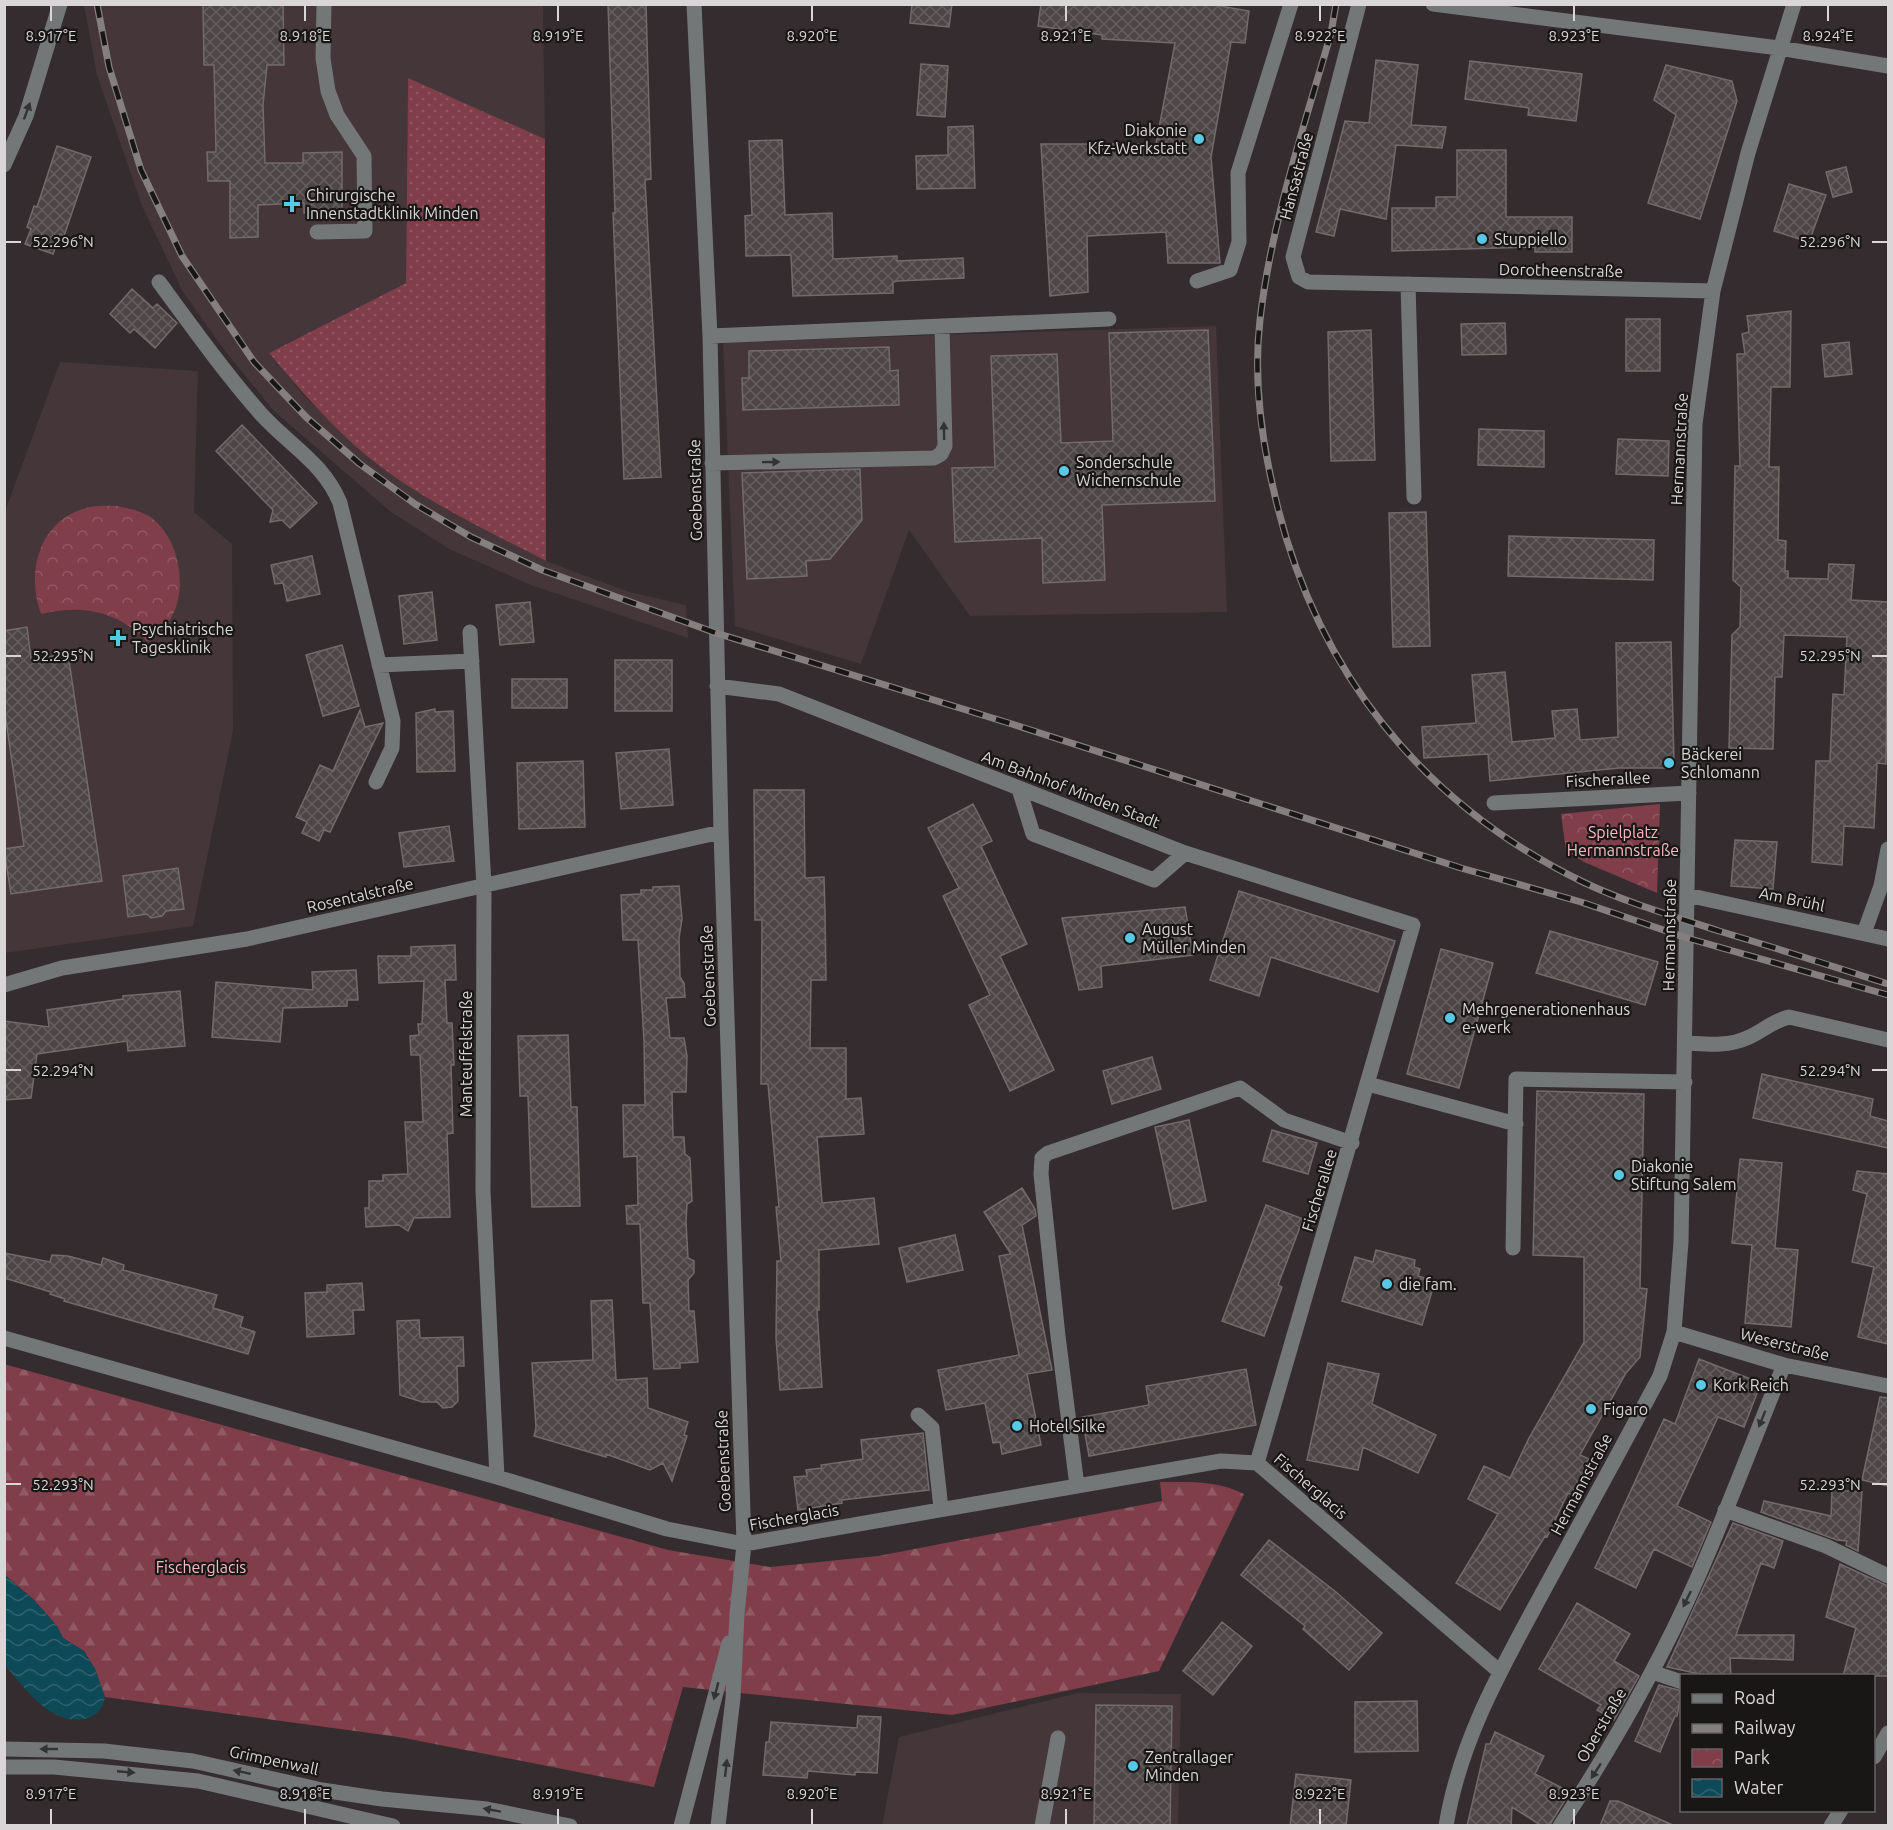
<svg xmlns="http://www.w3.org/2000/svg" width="1893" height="1830" viewBox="0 0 1893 1830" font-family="Ubuntu,sans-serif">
  <defs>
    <pattern id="forest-firs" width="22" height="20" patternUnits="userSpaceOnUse" patternTransform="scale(1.5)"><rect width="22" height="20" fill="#803e4b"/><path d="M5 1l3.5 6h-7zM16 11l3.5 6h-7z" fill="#915964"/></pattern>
    <pattern id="park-crowns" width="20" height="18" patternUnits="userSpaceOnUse" patternTransform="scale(1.5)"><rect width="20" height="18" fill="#803e4b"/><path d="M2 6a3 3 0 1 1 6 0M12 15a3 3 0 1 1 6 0" fill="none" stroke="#915964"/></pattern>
    <pattern id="garden-dots" width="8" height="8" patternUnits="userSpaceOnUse" patternTransform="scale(1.5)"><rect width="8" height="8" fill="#803e4b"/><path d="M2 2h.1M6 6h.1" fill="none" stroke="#915964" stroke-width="1.8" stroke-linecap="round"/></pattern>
    <pattern id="water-waves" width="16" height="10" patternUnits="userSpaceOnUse" patternTransform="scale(1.5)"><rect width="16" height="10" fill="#0d4956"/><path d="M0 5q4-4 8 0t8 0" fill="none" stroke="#30626e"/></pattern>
    <pattern id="building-cross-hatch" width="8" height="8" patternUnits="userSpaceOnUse" patternTransform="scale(1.5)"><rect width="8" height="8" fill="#4d4546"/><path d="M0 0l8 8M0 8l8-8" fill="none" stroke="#665f60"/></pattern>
  </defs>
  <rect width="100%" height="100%" fill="#342c2e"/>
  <!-- built -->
  <path fill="#443639" d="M84,5H543L545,139L408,79L406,283L269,353L305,397L368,457L448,510L546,561L629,592L686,605L688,638L531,585L451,550L391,512L274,411L225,351L183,292L142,206L97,75Z
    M1216,326L1227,612L970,616L909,530L861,664L735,626L723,342Z
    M60,362L198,371L194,512L232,544L233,731L193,926L5,953L4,514Z
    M1078,1693L1181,1694L1178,1825L882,1826L899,1737Z"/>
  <!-- forest -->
  <path fill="url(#forest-firs)" d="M4,1364L668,1550L770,1567L878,1556L1162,1501L1160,1482C1189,1482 1217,1480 1244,1494L1159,1671L952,1715L683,1687L654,1787L399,1737L105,1697L95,1669L84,1651L63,1638L57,1626L33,1599L5,1575Z"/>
  <!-- park -->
  <path fill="url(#park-crowns)" d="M118,506C130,509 143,511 153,519C180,541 188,589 171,618C165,628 156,635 148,642C117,611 83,604 41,614C26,574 38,521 86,508C96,505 108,506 118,506Z
    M1660,804L1657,893L1584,862L1566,851L1561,814Z"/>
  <!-- garden -->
  <path fill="url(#garden-dots)" d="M408,78L545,139L546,561C486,530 421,500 367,456C331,426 299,389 269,353L406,283Z"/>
  <!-- water -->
  <path fill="url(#water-waves)" d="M4,1575L33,1599L57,1626L63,1638L84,1651L95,1669L105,1697C103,1707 98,1715 88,1718C51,1728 25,1688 5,1665Z"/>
  <!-- building -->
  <path fill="url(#building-cross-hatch)" stroke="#736a6b" stroke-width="1.5" d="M203,4H283L284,65H267L263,105L265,163H303V153L342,152V212L304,213V203L258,205V237L230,238V181H208L207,152H216L214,65H204Z
    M608,4H646L651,179L645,180L661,477L624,479L613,213H615Z
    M912,4H952L949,27L910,23Z
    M1041,4H1209L1249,11L1245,43L1231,42L1211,157L1220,263H1168L1166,232L1087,236L1088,292L1050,296L1041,144H1156L1175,43L1102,39V35L1038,26Z
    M1376,60L1418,65L1411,125L1446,127L1442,148L1396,145L1386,219L1340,209L1334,236L1316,232L1345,121L1369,123Z
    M1470,61L1582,74L1576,121L1528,115L1529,108L1465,99Z
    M921,64L948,66L945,117L917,115Z
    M1666,65L1732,81L1737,101L1700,219L1648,203L1676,115L1654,100Z
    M973,126L975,188L917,189L916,156L948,155V127Z
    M782,140L785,215L832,213L833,259L897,256V261L963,258L964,278L898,281L893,282V293L793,296L791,255L746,256L745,216L752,215L749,141Z
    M57,146L91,157L64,236L60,234L53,254L25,244L31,229L27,227L34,206L37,207Z
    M1457,150H1506V217H1572V252H1535V247L1392,251V208H1436V197H1457Z
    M1846,167L1852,192L1833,197L1826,172Z
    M1789,184L1826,195L1809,242L1774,231Z
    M132,289L153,308L157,304L177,323L155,348L134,329L130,333L110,314Z
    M1791,311L1790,387H1771L1769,467H1779L1778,540L1786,541L1785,571H1788V578L1828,579L1829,564L1854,565L1851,600L1888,602L1886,764L1877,763L1874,828L1844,826L1842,865L1812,862L1816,761H1830L1833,694L1844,695L1847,637L1784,635L1782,677H1775L1773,749L1729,748L1732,635L1740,627L1741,587L1733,580L1735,466H1740L1737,354H1745L1742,334L1749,332L1747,316Z
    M1626,319H1660V371H1626Z
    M1505,323L1506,354L1462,355L1461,324Z
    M1208,330L1215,501L1102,505L1105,580L1043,583L1042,538L955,542L952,468L995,467L991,356L1057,354L1061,443L1113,441L1109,333Z
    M1371,330L1375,460L1331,461L1328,332Z
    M1849,342L1852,374L1825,377L1822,345Z
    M889,347L890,371L898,370L899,405L743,410L742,378H749V351Z
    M242,425L317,503L290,528L282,520L270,522L273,510L216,451Z
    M1479,429L1544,431V467L1478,465Z
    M1618,439L1669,441L1668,476L1616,474Z
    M860,469L862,520L830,559L806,561L807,576L747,579L742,473Z
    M1426,512L1430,646L1393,647L1389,513Z
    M1509,536L1654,540L1653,580L1508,576Z
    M312,556L320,594L287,601L283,583L275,584L271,565Z
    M432,592L437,640L404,644L399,596Z
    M530,602L534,642L500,645L496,605Z
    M27,627L31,659L68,654L102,881L11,894L4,849L24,846L4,706V631Z
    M1671,642L1674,762L1668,768H1619L1490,781L1488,754L1424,758L1422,727L1476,723L1472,675L1505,672L1512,742L1555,738L1552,711L1577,709L1580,740L1618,737L1616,643Z
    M342,645L359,706L323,716L306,655Z
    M615,660H672V711H615Z
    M512,679H567V708H512Z
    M435,709V712L453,711L455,771L417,772L416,713Z
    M360,710L365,727L383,723L330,832L324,830L319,841L302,833L307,822L296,817L320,765L333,771Z
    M669,749L673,805L621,809L616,753Z
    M583,761L585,827L519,829L517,763Z
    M754,790H804L805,878L824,877L825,911L826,980H811L810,1048H846V1099L861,1098L864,1134L817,1137L822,1203L874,1198L879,1244L819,1250V1310H817L822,1387L780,1390L776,1338L777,1261H781L776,1207H779L768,1084H761L762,920H755Z
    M973,804L992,841L981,846L1027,944L1000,956L1054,1070L1010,1091L969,1005L990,995L943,896L959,888L928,828Z
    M449,826L454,861L404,867L399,833Z
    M1735,840L1777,842L1773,889L1731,886Z
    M178,868L184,909L166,911L162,916L151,918L147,914L128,917L123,876Z
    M679,886L682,919L679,938L680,977L684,983L685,997L666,998L670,1038H684L687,1056L686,1092H672L673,1137H684L685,1154L690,1158L692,1201L687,1204L686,1222L688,1258L694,1261V1273L688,1280L689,1311H694L698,1362L680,1363V1368L654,1369L650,1303H643L640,1224H627L626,1206L638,1205L637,1156L624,1157L623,1105H645L644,1041L638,940H623L621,895L641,894V890H653V887Z
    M1239,891L1395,941L1378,992L1271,957L1259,996L1210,980Z
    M1185,907L1193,955L1101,966L1102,987L1079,990L1062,918Z
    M1550,931L1658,962L1645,1005L1536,973Z
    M455,945L456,980H445L447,1023H452L454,1065H451L453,1133L447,1134L450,1217L414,1218L408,1231L399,1225L366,1227L365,1208H369V1181H383V1175L408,1174L405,1122H423L420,1055H411L410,1036L419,1035L418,1024H422L424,981L379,983L378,956H411V947Z
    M1441,949L1493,963L1459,1088L1407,1074Z
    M356,970L358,1000H347V1006L283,1008L280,1042L212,1037L216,982L313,990L312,972Z
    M180,991L185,1046L128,1051L127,1041L37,1054L31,1098L4,1100V1021L49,1027L47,1010L123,999V996Z
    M568,1035L571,1107H577L580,1206L532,1207L528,1096H520L518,1036Z
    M1152,1057L1161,1089L1112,1104L1103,1071Z
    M1762,1074L1873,1099L1870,1116L1888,1121V1148L1753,1118Z
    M1537,1091L1644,1094L1640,1288L1647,1289L1640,1357L1626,1373L1580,1455L1589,1459L1572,1495L1568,1493L1547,1537L1545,1536L1500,1610L1456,1583L1498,1514L1468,1499L1484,1466L1510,1478L1529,1438L1584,1342V1257L1533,1255Z
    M1189,1120L1206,1201L1173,1209L1155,1127Z
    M1272,1130L1317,1143L1308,1174L1263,1161Z
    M1740,1159L1782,1163L1775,1248L1798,1250L1791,1327L1745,1323L1752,1245L1732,1243Z
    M1857,1171L1888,1174V1344L1858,1337L1874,1267L1852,1262L1867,1194L1853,1190Z
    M1022,1188L1035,1209L1036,1216L1022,1225L1052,1370L1027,1374L1041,1445L1002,1454L1000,1442L993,1443L985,1403L946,1410L938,1370L1019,1355L999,1256L1011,1254L984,1212Z
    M1266,1205L1303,1219L1278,1285L1282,1287L1264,1336L1222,1321Z
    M955,1235L963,1270L907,1282L899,1248Z
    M1376,1250L1415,1260L1414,1267L1420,1269L1418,1276L1435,1281L1422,1325L1342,1301L1355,1257L1373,1262Z
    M4,1253L50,1262L52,1255L68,1256L101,1265L103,1258L124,1265L123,1270L217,1295L213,1308L243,1317L240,1327L255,1332L248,1354L64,1301L65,1299L50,1294L51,1292L4,1278Z
    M362,1283L364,1310H353L354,1334L307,1337L305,1293L327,1292V1285Z
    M612,1300L616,1380L647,1378L648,1408L688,1422L684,1435L687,1436L672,1481L663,1463L650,1470L606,1454V1457L534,1436L536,1428L532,1363L593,1360L591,1301Z
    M419,1320L420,1338L463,1337L464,1366H457L458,1401L452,1407L443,1408L437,1402H422L400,1395L397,1321Z
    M1699,1359L1761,1383L1744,1427L1718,1417L1677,1506L1711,1522L1692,1567L1654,1549L1636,1588L1595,1568L1664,1419L1675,1424Z
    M1328,1363L1379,1374L1372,1404L1436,1435L1418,1473L1363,1447L1358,1470L1307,1460Z
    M1246,1369L1256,1425L1089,1456L1082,1417L1149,1405L1146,1386Z
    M1880,1397L1888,1398V1486L1862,1480Z
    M923,1433L929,1490L842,1500V1503L798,1510L794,1477L807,1476L806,1470L822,1468L821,1465L863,1459L861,1440Z
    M1832,1490L1862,1492L1858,1551L1846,1545L1847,1541L1837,1540L1761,1512L1764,1501L1831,1516Z
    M1733,1523L1783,1541L1774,1568L1761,1563L1736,1635H1794L1793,1660L1730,1658L1731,1676H1709L1667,1667Z
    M1269,1540L1336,1592L1382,1633L1349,1670L1303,1629L1305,1626L1241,1575Z
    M1840,1564L1888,1586V1676H1843L1856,1628L1826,1617Z
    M1577,1603L1630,1634L1614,1661L1639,1676L1614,1720L1597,1710L1601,1705L1539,1669Z
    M1222,1622L1252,1646L1213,1695L1183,1671Z
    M1659,1685L1682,1691L1677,1716H1675L1660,1752L1635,1741Z
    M1417,1701L1418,1751L1355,1752V1702Z
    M1096,1705L1172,1706L1170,1826H1094Z
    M858,1716L881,1717L877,1773L855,1772V1775L808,1771L807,1778L763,1775L766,1742H769L771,1722L857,1728Z
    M1495,1732L1544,1756L1535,1774L1570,1792L1549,1826H1542L1512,1807L1511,1826H1467L1486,1744H1490Z
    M1296,1774L1351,1780L1346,1826H1290Z
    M1610,1801H1618L1675,1826H1600Z"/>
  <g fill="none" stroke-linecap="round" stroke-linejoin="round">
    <!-- minor -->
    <path stroke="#737778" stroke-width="15" d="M694,4L710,336L721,832L744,1544L737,1614L733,1698L718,1826
      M1359,4L1293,257L1299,277L1308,282L1713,291
      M1433,4L1779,48L1888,66
      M4,165L26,116L60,4
      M317,232L365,231L364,156L337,115L328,91L323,58L324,4
      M1197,281L1230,270L1239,242L1238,173L1291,4
      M159,282C192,327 225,373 261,414C289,445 324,463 340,503L393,721L392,748L376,782
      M1408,284L1414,497
      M710,336L1109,319
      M712,463L934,458L941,454L945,446L942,326
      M470,632L484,886L483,1191L497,1477
      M379,665L472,661
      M717,686L779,694L1185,853L1413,925L1257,1463
      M1019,789L1033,834L1154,880L1185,853
      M1494,803L1689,793
      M1687,895L1888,939
      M1864,933L1881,886L1888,849
      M4,985L62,968L247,939L721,832
      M1686,1043C1706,1044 1727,1047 1747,1038C1762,1032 1772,1021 1789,1017L1888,1040
      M1368,1084L1516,1124
      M1513,1248L1516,1079L1685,1082
      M1674,1332L1784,1365L1888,1386
      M4,1338L497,1477L667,1529L744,1544L1221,1461L1257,1463L1500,1672
      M918,1415L932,1428L941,1508
      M1077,1486L1058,1336L1041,1174L1042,1158L1048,1153L1240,1088L1284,1120L1352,1143
      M1725,1510L1826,1546L1888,1576
      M1652,1672L1682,1682
      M4,1749L104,1751L193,1761L322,1790L382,1799L487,1809L570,1826
      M1874,1757L1888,1733
      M4,1767H54L198,1781L393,1826
      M681,1826L729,1643
      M1042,1826L1058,1738
      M1446,1826C1460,1739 1504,1664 1545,1588C1584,1517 1622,1447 1660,1376L1674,1332L1681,1242L1695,424L1713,291L1748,153L1794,4
      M1560,1826C1612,1747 1659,1665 1697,1579C1728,1509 1755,1436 1784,1365
      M1831,1826L1841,1810"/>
    <defs>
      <path id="rail" d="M97,4L109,67L141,170L182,256L254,362L306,417L360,464L415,504L471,537L542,570L716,633L1015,725L1461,868L1581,902L1687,938L1888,995
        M1336,4L1331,33C1304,127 1271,223 1260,320C1253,380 1261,438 1275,496C1315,670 1422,804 1583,882C1627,903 1673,916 1719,931C1776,948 1832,966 1888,984"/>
    </defs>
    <!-- rail casing -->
    <use href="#rail" stroke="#857f80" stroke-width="7"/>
    <!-- rail -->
    <use href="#rail" stroke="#191616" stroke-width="4.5" stroke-dasharray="14" stroke-linecap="butt"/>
  </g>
  <!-- one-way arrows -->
  <defs><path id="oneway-solid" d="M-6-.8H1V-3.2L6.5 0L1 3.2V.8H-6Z" transform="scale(1.5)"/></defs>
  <g fill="#343333">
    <use href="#oneway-solid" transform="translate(27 111) rotate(-70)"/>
    <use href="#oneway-solid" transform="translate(944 431) rotate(-91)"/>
    <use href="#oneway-solid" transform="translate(771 462) rotate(-1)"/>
    <use href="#oneway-solid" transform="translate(1762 1419) rotate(112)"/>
    <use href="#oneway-solid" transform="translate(1687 1599) rotate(116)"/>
    <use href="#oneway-solid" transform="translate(716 1691) rotate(105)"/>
    <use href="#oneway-solid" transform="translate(49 1749) rotate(180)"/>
    <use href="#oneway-solid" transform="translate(726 1768) rotate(-84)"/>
    <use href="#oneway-solid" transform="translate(1596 1771) rotate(123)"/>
    <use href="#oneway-solid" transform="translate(126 1772) rotate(5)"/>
    <use href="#oneway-solid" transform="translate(242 1772) rotate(-168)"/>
    <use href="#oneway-solid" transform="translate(492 1810) rotate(-170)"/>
  </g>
  <!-- ticks -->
  <path fill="none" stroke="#dad5d6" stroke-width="2" d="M51,6V21M305,6V21M558,6V21M812,6V21M1066,6V21M1320,6V21M1574,6V21M1828,6V21M6,242H21M1872,242H1887M6,656H21M1872,656H1887M6,1070H21M1872,1070H1887M6,1484H21M1872,1484H1887M51,1809V1824M305,1809V1824M558,1809V1824M812,1809V1824M1066,1809V1824M1320,1809V1824M1574,1809V1824"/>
  <!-- markers -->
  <g fill="#59c8e4" stroke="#191616" stroke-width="2">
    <circle cx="1199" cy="139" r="6"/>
    <path d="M289 195h6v6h6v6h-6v6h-6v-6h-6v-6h6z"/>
    <circle cx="1482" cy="239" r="6"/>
    <circle cx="1064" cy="471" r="6"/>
    <path d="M115 629h6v6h6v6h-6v6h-6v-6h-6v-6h6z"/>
    <circle cx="1669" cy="763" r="6"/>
    <circle cx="1130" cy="938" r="6"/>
    <circle cx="1450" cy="1018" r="6"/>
    <circle cx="1619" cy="1175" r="6"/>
    <circle cx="1387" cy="1284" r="6"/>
    <circle cx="1701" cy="1385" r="6"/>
    <circle cx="1591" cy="1409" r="6"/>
    <circle cx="1017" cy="1426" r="6"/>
    <circle cx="1133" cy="1766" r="6"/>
  </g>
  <g text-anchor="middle" stroke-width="4.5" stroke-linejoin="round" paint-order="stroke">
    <!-- poi labels -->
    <g font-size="16" fill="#dad5d6" stroke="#191616" text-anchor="start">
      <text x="1187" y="136" text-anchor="end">Diakonie<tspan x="1187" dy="18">Kfz-Werkstatt</tspan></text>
      <text x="306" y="201">Chirurgische<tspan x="306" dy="18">Innenstadtklinik Minden</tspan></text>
      <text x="1494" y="245">Stuppiello</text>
      <text x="1076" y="468">Sonderschule<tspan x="1076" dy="18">Wichernschule</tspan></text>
      <text x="132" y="635">Psychiatrische<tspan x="132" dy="18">Tagesklinik</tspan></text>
      <text x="1681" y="760">Bäckerei<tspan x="1681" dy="18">Schlomann</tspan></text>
      <text x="1142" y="935">August<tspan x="1142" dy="18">Müller Minden</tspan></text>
      <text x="1462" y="1015">Mehrgenerationenhaus<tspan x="1462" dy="18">e-werk</tspan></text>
      <text x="1631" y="1172">Diakonie<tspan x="1631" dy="18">Stiftung Salem</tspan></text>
      <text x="1399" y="1290">die fam.</text>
      <text x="1713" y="1391">Kork Reich</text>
      <text x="1603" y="1415">Figaro</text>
      <text x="1029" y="1432">Hotel Silke</text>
      <text x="1145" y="1763">Zentrallager<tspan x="1145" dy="18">Minden</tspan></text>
    </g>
    <!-- street labels -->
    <g font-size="16" fill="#dad5d6" stroke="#191616">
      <text transform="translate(1296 176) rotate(-75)" y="6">Hansastraße</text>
      <text transform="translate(1561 270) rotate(1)" y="6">Dorotheenstraße</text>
      <text transform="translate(1679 449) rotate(-87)" y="6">Hermannstraße</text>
      <text transform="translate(695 490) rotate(-91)" y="6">Goebenstraße</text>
      <text transform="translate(1608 779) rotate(-3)" y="6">Fischerallee</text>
      <text transform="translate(1071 789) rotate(21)" y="6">Am Bahnhof Minden Stadt</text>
      <text transform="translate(360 895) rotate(-13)" y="6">Rosentalstraße</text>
      <text transform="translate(1792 899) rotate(12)" y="6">Am Brühl</text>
      <text transform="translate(1669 935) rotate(-89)" y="6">Hermannstraße</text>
      <text transform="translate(708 976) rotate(-92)" y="6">Goebenstraße</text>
      <text transform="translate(466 1054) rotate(-90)" y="6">Manteuffelstraße</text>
      <text transform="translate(1319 1190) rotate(-73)" y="6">Fischerallee</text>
      <text transform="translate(1785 1344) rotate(14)" y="6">Weserstraße</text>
      <text transform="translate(723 1461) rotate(-92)" y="6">Goebenstraße</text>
      <text transform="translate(1581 1484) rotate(-62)" y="6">Hermannstraße</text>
      <text transform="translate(1311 1486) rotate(41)" y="6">Fischerglacis</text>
      <text transform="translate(794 1517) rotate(-10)" y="6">Fischerglacis</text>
      <text transform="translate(1601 1725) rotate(-60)" y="6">Oberstraße</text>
      <text transform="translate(274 1760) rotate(12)" y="6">Grimpenwall</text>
    </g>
    <!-- park labels -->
    <g font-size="16" fill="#fbb8c2" stroke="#191616">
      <text x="1623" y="838">Spielplatz<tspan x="1623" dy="18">Hermannstraße</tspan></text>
      <text x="201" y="1573">Fischerglacis</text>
    </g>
  </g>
  <g font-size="15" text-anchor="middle" fill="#dad5d6" stroke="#191616" stroke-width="4.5" stroke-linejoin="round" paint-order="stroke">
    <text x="51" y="41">8.917°E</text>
    <text x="305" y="41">8.918°E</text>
    <text x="558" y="41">8.919°E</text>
    <text x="812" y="41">8.920°E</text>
    <text x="1066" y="41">8.921°E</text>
    <text x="1320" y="41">8.922°E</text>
    <text x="1574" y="41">8.923°E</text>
    <text x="1828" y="41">8.924°E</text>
    <text x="63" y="247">52.296°N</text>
    <text x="1830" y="247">52.296°N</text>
    <text x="63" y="661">52.295°N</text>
    <text x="1830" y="661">52.295°N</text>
    <text x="63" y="1076">52.294°N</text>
    <text x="1830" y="1076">52.294°N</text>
    <text x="63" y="1490">52.293°N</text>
    <text x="1830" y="1490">52.293°N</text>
    <text x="51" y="1799">8.917°E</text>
    <text x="305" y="1799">8.918°E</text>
    <text x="558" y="1799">8.919°E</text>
    <text x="812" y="1799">8.920°E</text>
    <text x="1066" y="1799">8.921°E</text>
    <text x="1320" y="1799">8.922°E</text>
    <text x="1574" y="1799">8.923°E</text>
  </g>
  <!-- border -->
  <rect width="1893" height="1830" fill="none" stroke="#dad5d6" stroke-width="12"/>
  <!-- legend -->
  <rect x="1680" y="1674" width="195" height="138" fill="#191616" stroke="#666263" stroke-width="1.5"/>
  <rect x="1692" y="1694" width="30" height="9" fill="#737778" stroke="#666263" stroke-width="1.5"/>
  <text x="1734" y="1704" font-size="18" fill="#dad5d6">Road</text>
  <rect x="1692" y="1724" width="30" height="9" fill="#857f80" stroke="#666263" stroke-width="1.5"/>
  <text x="1734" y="1734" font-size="18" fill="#dad5d6">Railway</text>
  <rect x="1692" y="1749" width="30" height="18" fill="url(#park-crowns)" stroke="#666263" stroke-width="1.5"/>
  <text x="1734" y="1764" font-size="18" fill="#dad5d6">Park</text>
  <rect x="1692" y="1779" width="30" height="18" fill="url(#water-waves)" stroke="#666263" stroke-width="1.5"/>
  <text x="1734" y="1794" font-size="18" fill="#dad5d6">Water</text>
</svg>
